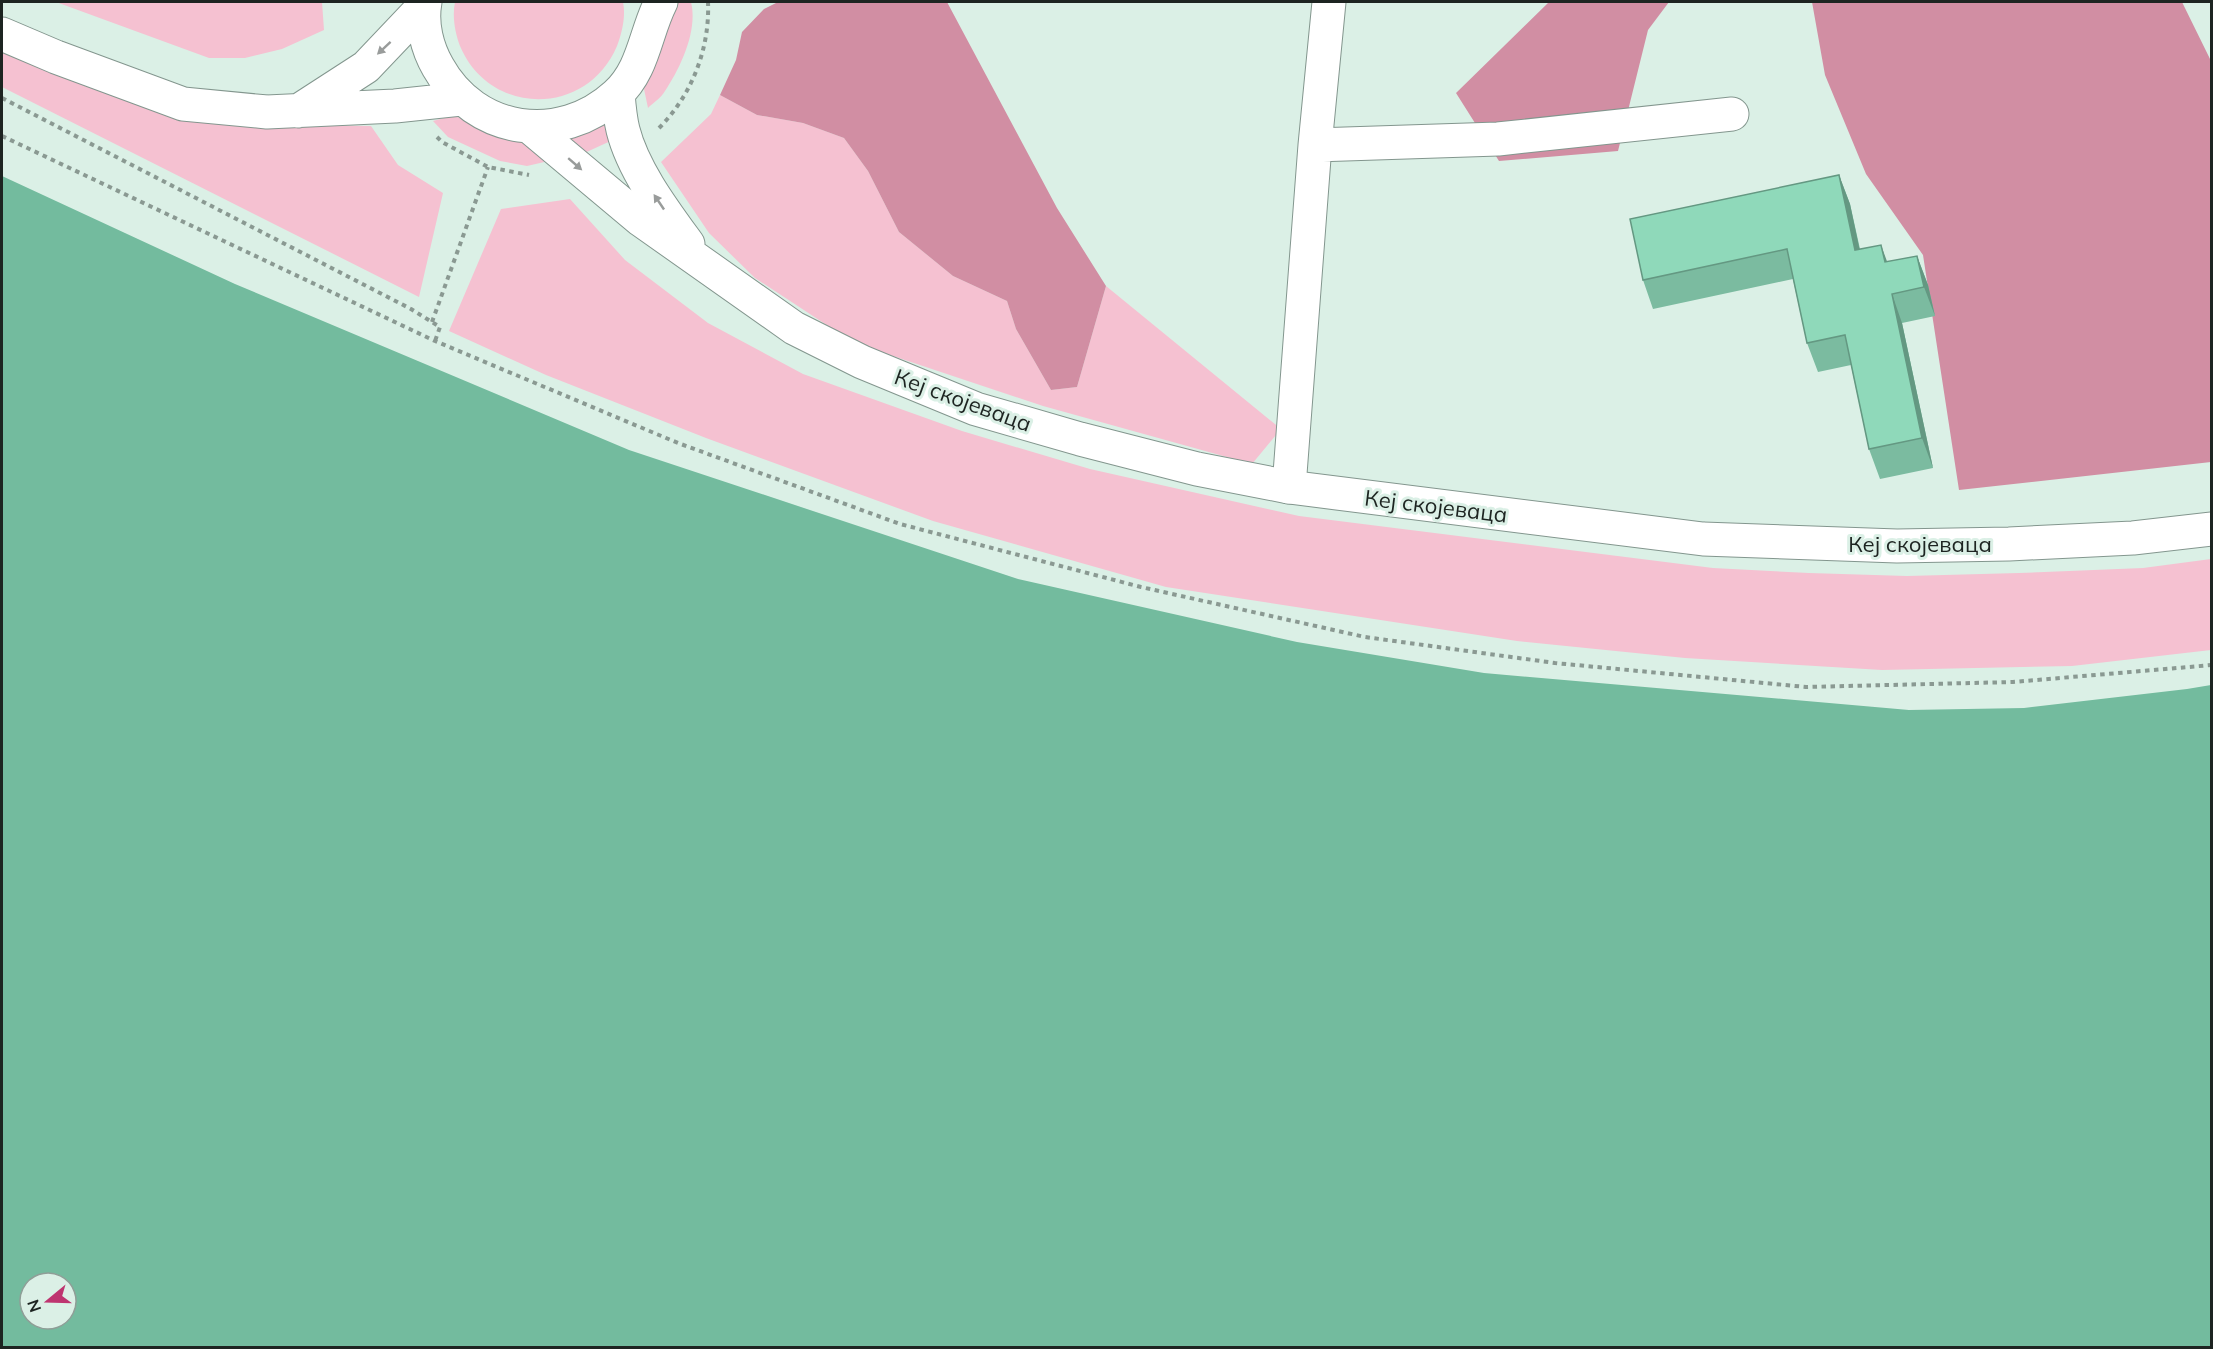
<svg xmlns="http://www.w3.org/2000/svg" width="2213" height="1349" viewBox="0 0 2213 1349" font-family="Mulish,sans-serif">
  <rect width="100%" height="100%" fill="#dbf0e6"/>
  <!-- green -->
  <path fill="#f5c1d1" d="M56,2H322L324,30L282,49L245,58H209Z
    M455,2H623C626,16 622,33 617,46C587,117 490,117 460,46C455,33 452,16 455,2Z
    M677,2H691C698,30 681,67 665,91C661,98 653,103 648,108L644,89L649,62Z
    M2,44L309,125L371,126L398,165L443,193L419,297L2,87Z
    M720,95L757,115L803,123L844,138L868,171L899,232L953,276L1007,301L1016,329L1051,390L1077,387L1106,286L1281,429L1252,464L1043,406L854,343L755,278L709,233L661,162L711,114Z
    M609,112L615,139L580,155L560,136Z
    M451,116L479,121L534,144L553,160L527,166L500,161L448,137L433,121Z
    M570,199L625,260L708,323L803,374L962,431L1090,469L1299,516L1713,568L1809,573L1907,576L2019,573L2143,568L2211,559V650L2072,666L1882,670L1685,658L1517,641L1166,587L933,521L706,438L546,375L449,331L501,209Z"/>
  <!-- forest -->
  <path fill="#d18ea3" d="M778,2H947L1057,208L1106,286L1077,387L1051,390L1016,329L1007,301L953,276L899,232L868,171L844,138L803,123L757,115L720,95L736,60L742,32L764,9Z
    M1549,2H1669L1648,30L1618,151L1499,161L1456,93Z
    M1812,2H2182L2211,61V462L1959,490L1923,255L1866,174L1825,75Z"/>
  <!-- water -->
  <path fill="#73bb9e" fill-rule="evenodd" d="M2,176L235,284L629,450L1018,579L1297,642L1484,673L1909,710L2024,708L2187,689L2211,685V1347H2ZM30,1283H66V1319H30Z"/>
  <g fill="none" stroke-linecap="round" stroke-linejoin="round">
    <defs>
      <path id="minor" d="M1315,145L1498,139L1732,114
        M1289,487L1315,145L1329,2"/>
      <path id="major" d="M425,2C421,24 427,48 438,67C475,134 560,146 616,95C644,70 645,33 661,2
        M2,34L56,57L183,104L267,112L395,106L461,99
        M618,93C619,106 620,118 623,130C633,170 664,211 688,244
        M298,111L366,67L424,6
        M530,127L641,220L794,328L862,362L976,409L1080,439L1197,469L1289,487L1703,539L1897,546L2009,544L2133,538L2212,529"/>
    </defs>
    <!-- minor casing -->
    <use href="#minor" stroke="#83968e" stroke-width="35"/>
    <!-- major casing -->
    <use href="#major" stroke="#83968e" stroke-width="35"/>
    <!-- path -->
    <path stroke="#8a9992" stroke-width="4" stroke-dasharray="4.5 4.5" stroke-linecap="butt" d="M2,98L411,309L440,327L435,341
      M659,128C692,95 710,48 708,2
      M2,136L435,341L678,443L900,524L1141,587L1365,637L1555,663L1806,687L2013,682L2212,665
      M437,137L442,142L488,167L529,175
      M432,322L488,167"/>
    <!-- minor -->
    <use href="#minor" stroke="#fff" stroke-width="33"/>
    <!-- major -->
    <use href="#major" stroke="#fff" stroke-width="33"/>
  </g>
  <!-- wall -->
  <path fill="#7bbba0" d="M1839,175L1850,204L1860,249L1887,262L1917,256L1928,285L1935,316L1902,323L1933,468L1880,479L1869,449L1851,365L1818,372L1807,343L1793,279L1653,309L1643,280Z"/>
  <!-- shaded-wall -->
  <path fill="#649882" d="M1839,175L1850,204L1866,280L1855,250Z
    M1881,245L1892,275L1885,262Z
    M1917,256L1928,285L1935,316L1924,287Z
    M1892,294L1902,323L1933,468L1922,438Z"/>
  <!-- building -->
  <path fill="#8fd9ba" stroke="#649882" stroke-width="1.5" d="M1839,175L1855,250L1881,245L1885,262L1917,256L1924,287L1892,294L1922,438L1869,449L1845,335L1807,343L1787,249L1643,280L1630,219Z"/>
  <!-- one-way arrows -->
  <defs><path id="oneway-solid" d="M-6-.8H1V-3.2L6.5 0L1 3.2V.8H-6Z" transform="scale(1.5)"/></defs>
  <g fill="#999c9b">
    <use href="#oneway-solid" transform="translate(384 48) rotate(137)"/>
    <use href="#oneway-solid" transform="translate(575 164) rotate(41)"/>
    <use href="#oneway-solid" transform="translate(659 202) rotate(-124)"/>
  </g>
  <g text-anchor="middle" stroke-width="6" stroke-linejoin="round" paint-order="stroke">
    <!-- street labels -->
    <g font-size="22" fill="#1d2421" stroke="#dbf0e6">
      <text transform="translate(963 400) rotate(20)" y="8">Кеј скојеваца</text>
      <text transform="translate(1436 506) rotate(7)" y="8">Кеј скојеваца</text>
      <text x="1920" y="552">Кеј скојеваца</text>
    </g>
  </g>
  <!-- border -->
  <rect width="2213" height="1349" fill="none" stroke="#1d2421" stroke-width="6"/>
  <!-- north arrow -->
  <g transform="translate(48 1301) rotate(251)"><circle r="28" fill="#dbf0e6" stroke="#8f9e97" stroke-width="1.5"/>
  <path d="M0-4.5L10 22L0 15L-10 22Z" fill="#be3570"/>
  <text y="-9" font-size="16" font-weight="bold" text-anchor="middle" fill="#1d2421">N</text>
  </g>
</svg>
